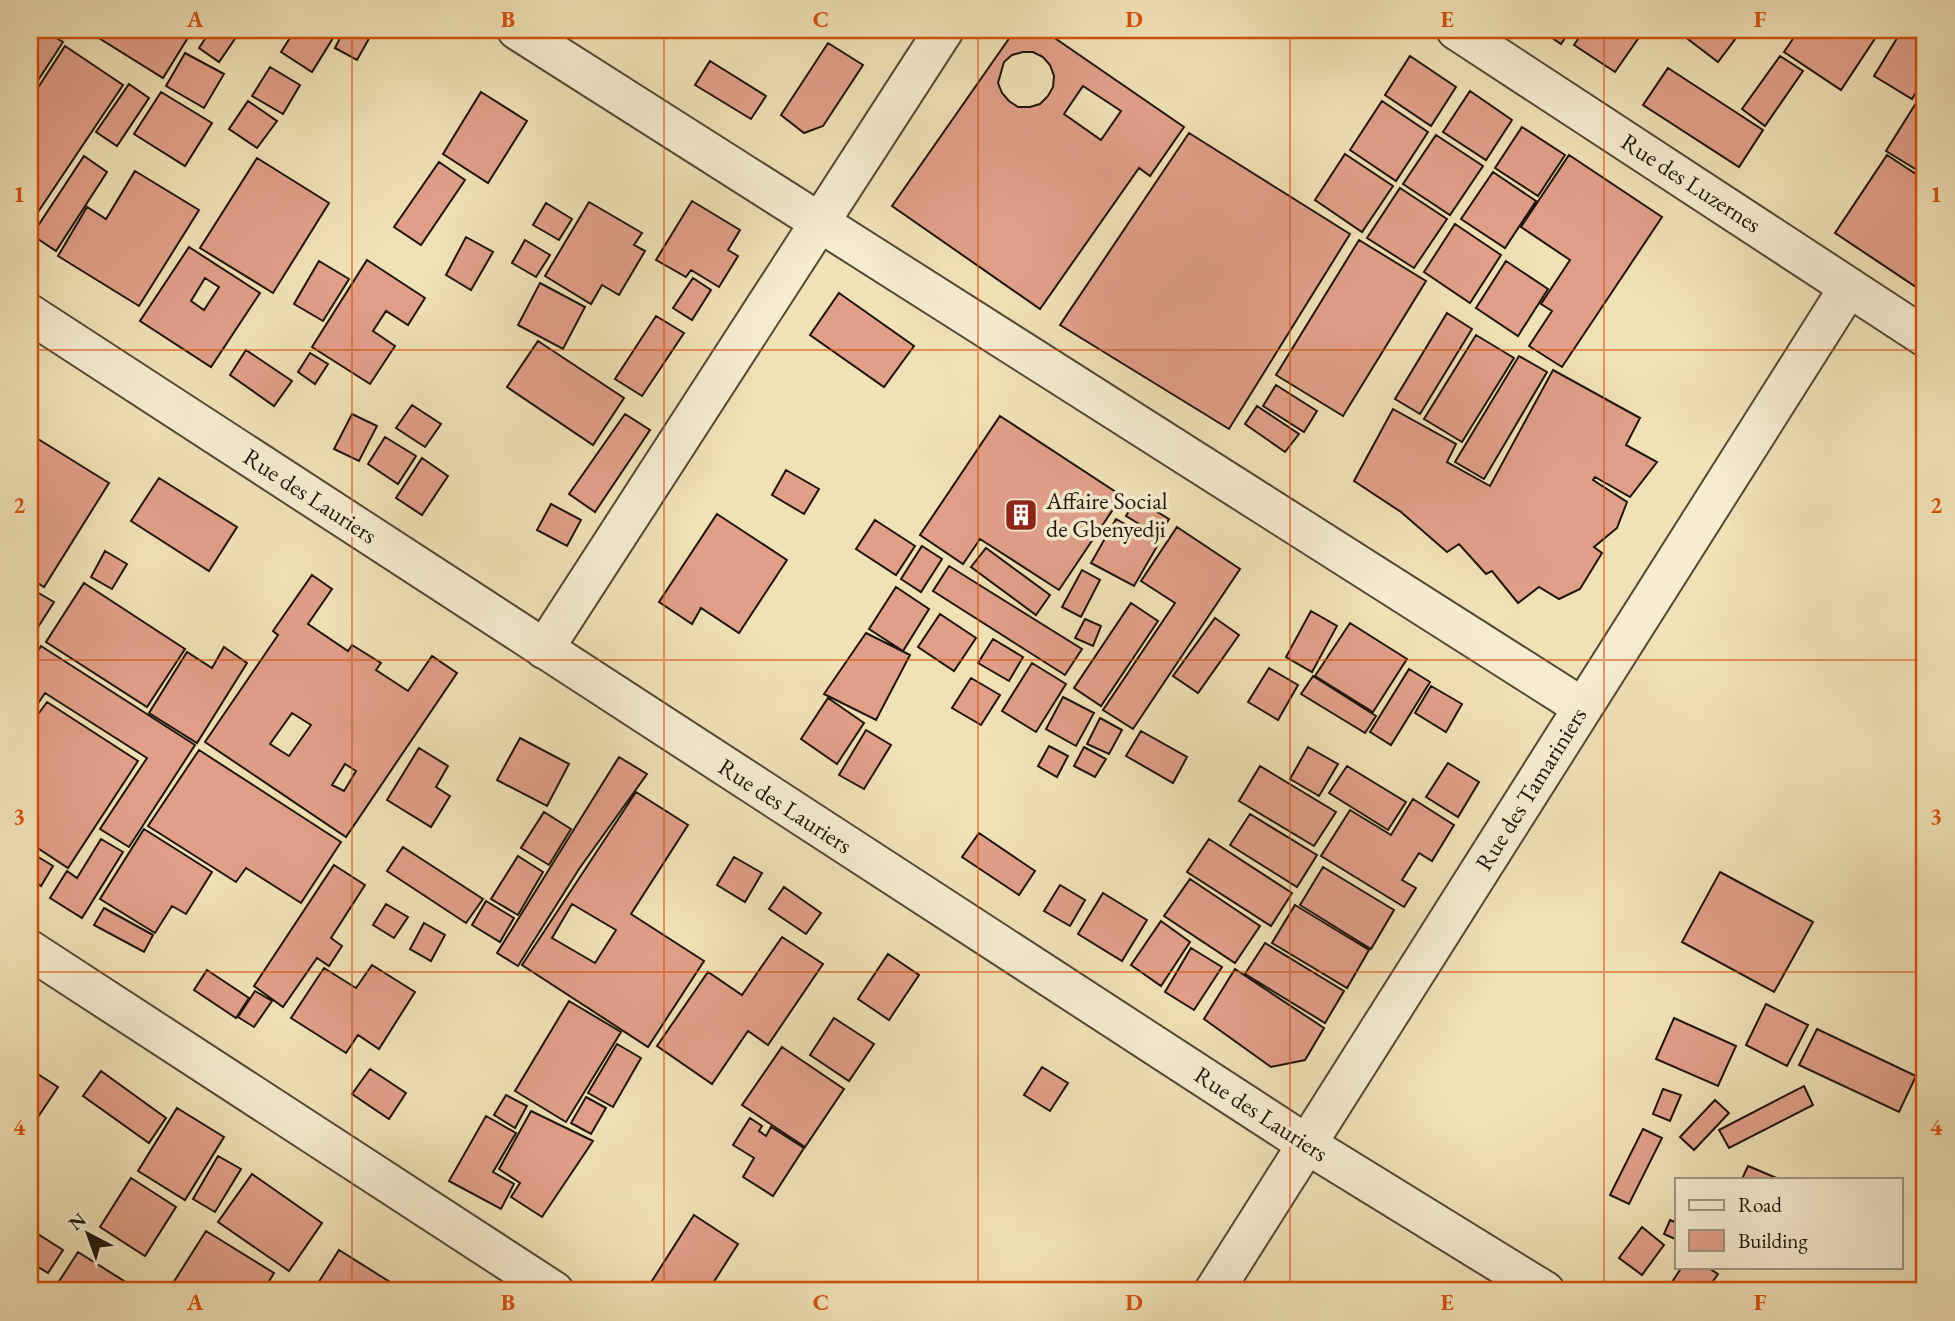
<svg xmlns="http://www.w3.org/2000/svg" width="1955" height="1321" viewBox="0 0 1955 1321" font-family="'EB Garamond',serif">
  <rect width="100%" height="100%" fill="#f1e1b7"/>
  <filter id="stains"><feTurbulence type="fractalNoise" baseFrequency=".00286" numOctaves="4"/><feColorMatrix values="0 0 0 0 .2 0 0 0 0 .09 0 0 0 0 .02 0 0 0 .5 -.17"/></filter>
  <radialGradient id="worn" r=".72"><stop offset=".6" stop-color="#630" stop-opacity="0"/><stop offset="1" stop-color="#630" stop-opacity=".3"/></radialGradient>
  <!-- building -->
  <path fill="#e19f8a" stroke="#1e150b" stroke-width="2" fill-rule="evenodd" d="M35,30H43L63,42L35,85L30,81V38Z
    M86,30H188L189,36L163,78Z
    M211,30H241L219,62L199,48Z
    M295,30H338L312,72L281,52Z
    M344,30H360L371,35L357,60L335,48Z
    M1015,30H1043L1184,127L1150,176L1139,168L1040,309L892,206ZM1023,52H1033L1043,57L1050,65L1054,76L1053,87L1048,96L1040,104L1030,107H1018L1009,101L1002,93L998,83L1004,62L1012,55ZM1083,86L1121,111L1101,140L1064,114Z
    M1541,30H1570L1561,44Z
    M1584,30H1637L1642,33L1615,72L1574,45Z
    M1676,30H1742L1718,62Z
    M1799,30H1866L1876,37L1841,90L1784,52Z
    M1902,30H1925V77L1912,99L1874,76Z
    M828,43L863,65L823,126L804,133L781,115Z
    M65,46L123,85L30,224V100Z
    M185,53L224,74L204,108L166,86Z
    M1410,56L1456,87L1431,126L1385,95Z
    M1780,56L1803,71L1765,126L1742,109Z
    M710,61L766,96L751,119L695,85Z
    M270,67L300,85L283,114L252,96Z
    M1668,68L1763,130L1739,167L1643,105Z
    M129,84L149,98L117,146L96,132Z
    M1470,91L1512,120L1486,160L1443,132Z
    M161,92L212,123L185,166L134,134Z
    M481,92L527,121L488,183L443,154Z
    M248,101L277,121L257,148L229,129Z
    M1382,101L1428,132L1396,181L1350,150Z
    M1916,103L1925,108V175L1886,151Z
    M1522,127L1565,155L1538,196L1495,168Z
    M1189,133L1350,234L1229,429L1060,325Z
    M1436,135L1483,166L1450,215L1403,184Z
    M1345,154L1393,186L1362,232L1315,200Z
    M1569,155L1662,217L1562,367L1529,346L1552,311L1541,304L1570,260L1521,227Z
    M1887,155L1925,180V273L1916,287L1835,233Z
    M84,156L107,172L56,251L32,235Z
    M257,158L329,203L273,293L200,248Z
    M439,162L465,180L421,245L394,227Z
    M135,171L199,210L139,306L58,256L87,207L106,219Z
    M1493,172L1536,201L1505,248L1461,219Z
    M1400,188L1447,219L1414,268L1367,238Z
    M692,201L740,230L728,250L738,256L719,287L691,270L686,277L656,260Z
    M589,202L642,233L634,245L645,251L619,295L602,285L591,304L545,276Z
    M546,203L572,219L559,240L533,225Z
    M1455,224L1501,255L1470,303L1424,272Z
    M466,237L493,252L471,290L446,275Z
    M525,240L550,255L536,277L512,263Z
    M1359,240L1426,281L1343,416L1276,375Z
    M189,247L260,293L211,367L140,321ZM205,278L219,287L204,310L191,301Z
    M367,260L425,298L408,325L386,311L373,331L395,346L370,384L312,347Z
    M319,261L349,279L323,321L294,304Z
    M1506,261L1548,289L1518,336L1476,308Z
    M693,278L711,290L692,320L673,308Z
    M540,283L585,307L563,349L518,325Z
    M839,293L914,346L884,387L810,335Z
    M1447,313L1472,329L1420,414L1395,399Z
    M656,316L684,333L642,396L615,379Z
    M1476,335L1514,358L1462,442L1424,419Z
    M538,341L624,398L593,445L507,387Z
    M246,350L292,381L274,406L230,375Z
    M310,353L328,364L315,384L298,372Z
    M1519,356L1547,372L1484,479L1455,462Z
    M1553,370L1640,418L1626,445L1657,462L1630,497L1595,477L1593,480L1627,502L1617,528L1594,547L1602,553L1580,589L1559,599L1539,587L1518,603L1492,571L1486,574L1459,544L1447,552L1401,512L1354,481L1393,409L1456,444L1447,462L1490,486Z
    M1276,385L1317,411L1304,432L1263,406Z
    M412,405L441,424L425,447L396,428Z
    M1257,406L1299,434L1285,452L1245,424Z
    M352,414L377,426L359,461L334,449Z
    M625,414L650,430L595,512L569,494Z
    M1000,416L1122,496L1059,590L980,539L963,564L920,535Z
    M30,434L109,483L44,587L30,578Z
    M385,437L416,456L398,484L368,464Z
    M422,458L448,476L422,515L396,498Z
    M786,470L819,489L804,514L772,495Z
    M159,478L237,527L209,571L131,521Z
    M1136,499L1169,519L1159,536L1126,516Z
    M551,504L581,520L567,546L537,530Z
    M717,514L787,560L739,633L701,608L692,624L659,602Z
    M1116,519L1159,543L1134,586L1091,563Z
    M875,520L915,546L896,575L856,549Z
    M1177,527L1240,569L1133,729L1103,710L1175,603L1141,581Z
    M922,546L942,559L921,592L901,579Z
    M986,548L1050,595L1036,615L971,567Z
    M105,551L127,564L112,589L91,577Z
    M949,566L1082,649L1065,675L933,591Z
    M1082,570L1100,580L1081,617L1062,607Z
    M312,575L332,589L308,624L348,651L352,645L381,663L376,670L408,691L432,656L457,673L346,837L205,742L278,635L273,631ZM292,713L311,725L289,756L270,744ZM345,764L356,771L344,791L332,785Z
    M84,583L185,649L147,707L46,642Z
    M896,587L929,609L903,651L869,629Z
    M30,588L54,602L35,632L30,629Z
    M1131,603L1158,621L1101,706L1074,688Z
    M1311,611L1337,626L1312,672L1286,657Z
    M940,614L976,638L954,671L918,647Z
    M1215,618L1239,635L1198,693L1173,676Z
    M1085,619L1101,626L1093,646L1075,638Z
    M1350,623L1407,659L1373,712L1315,676Z
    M866,633L910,655L876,720L824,694Z
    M30,637L38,642L30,657Z
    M993,639L1023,657L1009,681L978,663Z
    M41,646L195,745L129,847L100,829L147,758L45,693L37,705L30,701V664Z
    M224,647L247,663L197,743L149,713L187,652L212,668Z
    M1032,663L1066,684L1036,732L1002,711Z
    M1269,668L1298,685L1278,720L1248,702Z
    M1409,669L1430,682L1391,745L1370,732Z
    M1313,676L1376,716L1365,733L1301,694Z
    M971,678L1000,695L981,725L952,708Z
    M1431,686L1462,704L1446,732L1415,713Z
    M1063,697L1094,713L1076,746L1046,729Z
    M828,698L864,723L837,764L801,739Z
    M47,702L138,761L68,868L30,843V707L39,713Z
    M1100,718L1122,730L1109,754L1087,744Z
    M866,730L891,745L864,789L839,775Z
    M1141,731L1187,757L1173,783L1126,756Z
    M520,738L569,764L547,806L497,780Z
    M1049,746L1068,756L1057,777L1038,766Z
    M1084,747L1106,759L1095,777L1074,766Z
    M1308,747L1338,764L1319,796L1290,779Z
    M419,748L448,766L436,787L450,796L431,827L387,800Z
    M199,750L341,842L301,903L246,868L236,882L148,826Z
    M619,757L647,774L579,869L518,966L497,953Z
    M1448,763L1479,782L1458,817L1426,797Z
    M1260,766L1336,812L1314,846L1239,801Z
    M1347,766L1406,802L1388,830L1329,793Z
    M636,792L688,825L631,914L704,961L648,1047L522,965ZM572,904L616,930L595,963L552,938Z
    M1413,799L1454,825L1432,861L1419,853L1402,880L1416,888L1404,907L1321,856L1350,810L1391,835Z
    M544,812L571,829L549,865L521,848Z
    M1250,814L1317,855L1297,887L1230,845Z
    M144,829L212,872L186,914L172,906L155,933L100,899Z
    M979,833L1035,871L1019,895L962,857Z
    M101,839L123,852L82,918L50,898L67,871L77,878Z
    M1209,839L1292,893L1271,926L1187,872Z
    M403,847L483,899L466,923L387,871Z
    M30,852L53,866L41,886L30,879Z
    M518,856L543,872L518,915L491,899Z
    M734,857L762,873L745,902L717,885Z
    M334,865L365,885L331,938L342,946L329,966L317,958L283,1007L254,986Z
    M1323,867L1394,910L1371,949L1300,905Z
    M1720,872L1813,922L1774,992L1682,942Z
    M1190,879L1260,926L1235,963L1164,916Z
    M1060,885L1085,900L1070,926L1044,911Z
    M784,887L821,913L806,934L769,909Z
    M1103,893L1147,920L1122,961L1078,934Z
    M486,901L514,918L500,942L472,925Z
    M386,904L408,917L394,938L373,925Z
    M1295,905L1369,950L1347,988L1272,943Z
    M104,908L153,935L144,952L94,925Z
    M1161,921L1190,942L1161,986L1131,965Z
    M424,923L445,935L431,961L410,949Z
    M782,937L823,964L768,1045L748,1031L712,1084L657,1046L708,972L742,995Z
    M1265,943L1344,991L1325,1023L1245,974Z
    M1191,948L1222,967L1194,1010L1165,992Z
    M888,954L919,975L889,1020L858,999Z
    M372,965L415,992L379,1049L358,1035L346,1053L291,1018L324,968L356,988Z
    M1235,969L1324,1028L1305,1060L1271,1067L1204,1019Z
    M207,970L249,998L236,1018L194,990Z
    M255,991L272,1001L254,1027L238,1017Z
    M569,1001L621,1032L566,1122L515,1091Z
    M1766,1004L1808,1025L1787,1066L1746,1045Z
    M834,1018L874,1044L849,1081L810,1055Z
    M1674,1018L1736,1046L1718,1086L1656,1059Z
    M1817,1029L1916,1076L1899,1112L1799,1065Z
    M617,1044L641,1058L613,1107L588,1093Z
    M782,1047L844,1089L805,1147L742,1105Z
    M1042,1067L1068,1083L1050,1111L1024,1095Z
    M30,1069L58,1087L30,1129Z
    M370,1069L406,1093L389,1119L352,1094Z
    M101,1071L166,1118L149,1143L83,1096Z
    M1804,1086L1813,1105L1729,1148L1719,1130Z
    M1663,1089L1681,1095L1670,1121L1653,1114Z
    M506,1095L527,1106L515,1128L494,1115Z
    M586,1097L606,1108L591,1134L571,1123Z
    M1715,1100L1729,1113L1694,1150L1680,1137Z
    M177,1108L224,1137L185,1200L138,1171Z
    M531,1111L593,1141L542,1217L511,1197L520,1183L499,1169Z
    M486,1116L516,1133L493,1172L514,1184L501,1209L449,1181Z
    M750,1118L762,1126L759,1131L766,1136L771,1127L804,1148L773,1196L743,1177L754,1158L733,1145Z
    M1643,1129L1662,1138L1629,1204L1610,1195Z
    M218,1156L241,1169L215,1212L193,1199Z
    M1748,1166L1779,1179H1742Z
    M252,1174L322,1223L289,1271L218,1222Z
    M131,1178L176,1207L145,1256L100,1227Z
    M694,1215L738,1244L708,1291H661L650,1284Z
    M1670,1220L1677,1223V1240L1664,1234Z
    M1642,1227L1664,1245L1642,1275L1619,1258Z
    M30,1229L63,1250L48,1273L30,1262Z
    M206,1231L274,1273L263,1291H168Z
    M339,1250L390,1282L384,1291H313Z
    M78,1252L140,1291H72L58,1283Z
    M1682,1267H1707L1718,1274L1706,1291H1666Z
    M399,1282L414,1291H393Z"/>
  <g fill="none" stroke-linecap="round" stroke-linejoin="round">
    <defs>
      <path id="minor" d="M517,30L1582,707
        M1456,30L1925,337
        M30,314L1308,1145L1545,1291
        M544,649L944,30
        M30,950L554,1291
        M1214,1291L1849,287"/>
    </defs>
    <!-- minor casing -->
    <use href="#minor" stroke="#534836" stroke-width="42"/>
    <!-- minor -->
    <use href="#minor" stroke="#f6ecd0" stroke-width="38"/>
  </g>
  <!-- grid -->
  <path fill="none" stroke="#d4520c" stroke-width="2" stroke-opacity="0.55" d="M352,30V1291M664,30V1291M978,30V1291M1290,30V1291M1604,30V1291M30,350H1925M30,660H1925M30,972H1925"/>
  <!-- icons -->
  <defs>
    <symbol id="building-square" viewBox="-11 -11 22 22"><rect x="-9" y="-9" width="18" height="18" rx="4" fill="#8f2418" stroke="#f6ecd0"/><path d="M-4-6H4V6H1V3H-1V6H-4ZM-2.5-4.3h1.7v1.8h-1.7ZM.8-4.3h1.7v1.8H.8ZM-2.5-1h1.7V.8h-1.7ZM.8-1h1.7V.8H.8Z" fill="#fff"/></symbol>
  </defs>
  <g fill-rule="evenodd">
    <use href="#building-square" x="1002" y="496" width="38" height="38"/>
  </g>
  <g text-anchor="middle" stroke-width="7" stroke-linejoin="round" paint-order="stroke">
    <!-- street labels -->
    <g font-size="24" fill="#1e150b" stroke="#f6ecd0">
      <text transform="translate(1691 183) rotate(33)" y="8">Rue des Luzernes</text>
      <text transform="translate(310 496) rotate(33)" y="8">Rue des Lauriers</text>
      <text transform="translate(1531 789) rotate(-58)" y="8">Rue des Tamariniers</text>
      <text transform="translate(785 806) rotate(33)" y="8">Rue des Lauriers</text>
      <text transform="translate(1261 1114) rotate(33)" y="8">Rue des Lauriers</text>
    </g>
    <!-- poi labels -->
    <g font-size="24" fill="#1e150b" stroke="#f6ecd0" text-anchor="start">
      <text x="1046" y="509">Affaire Social<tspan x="1046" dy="28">de Gbenyedji</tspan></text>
    </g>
  </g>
  <!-- margin -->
  <rect width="1955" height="1321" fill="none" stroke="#f1e1b7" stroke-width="77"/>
  <!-- legend -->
  <rect x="1675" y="1178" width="228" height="91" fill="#f6ecd0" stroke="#a09681" stroke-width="2"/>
  <rect x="1689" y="1200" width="35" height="10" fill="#f6ecd0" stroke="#a09681" stroke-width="2"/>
  <text x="1738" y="1212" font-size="21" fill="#1e150b">Road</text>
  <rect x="1689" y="1230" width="35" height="21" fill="#e19f8a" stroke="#a09681" stroke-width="2"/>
  <text x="1738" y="1248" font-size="21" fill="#1e150b">Building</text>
  <!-- north arrow -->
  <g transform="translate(88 1234) rotate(319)" stroke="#f6ecd0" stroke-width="5" paint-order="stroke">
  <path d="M0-5L12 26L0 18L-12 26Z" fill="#1e150b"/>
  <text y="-10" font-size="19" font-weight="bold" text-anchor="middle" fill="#1e150b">N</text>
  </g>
  <rect x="38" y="38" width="1878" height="1244" fill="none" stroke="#d4520c" stroke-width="2.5"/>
  <g font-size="23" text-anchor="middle" font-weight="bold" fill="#d4520c">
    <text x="195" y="27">A</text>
    <text x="508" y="27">B</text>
    <text x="821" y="27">C</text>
    <text x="1134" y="27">D</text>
    <text x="1447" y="27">E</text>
    <text x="1760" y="27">F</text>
    <text x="19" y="202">1</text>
    <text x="1936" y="202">1</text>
    <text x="19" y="513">2</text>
    <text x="1936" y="513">2</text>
    <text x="19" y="824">3</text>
    <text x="1936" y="824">3</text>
    <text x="19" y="1135">4</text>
    <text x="1936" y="1135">4</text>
    <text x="195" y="1310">A</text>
    <text x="508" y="1310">B</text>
    <text x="821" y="1310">C</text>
    <text x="1134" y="1310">D</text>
    <text x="1447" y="1310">E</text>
    <text x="1760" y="1310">F</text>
  </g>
  <rect width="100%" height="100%" filter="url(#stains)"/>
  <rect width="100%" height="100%" fill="url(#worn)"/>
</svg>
